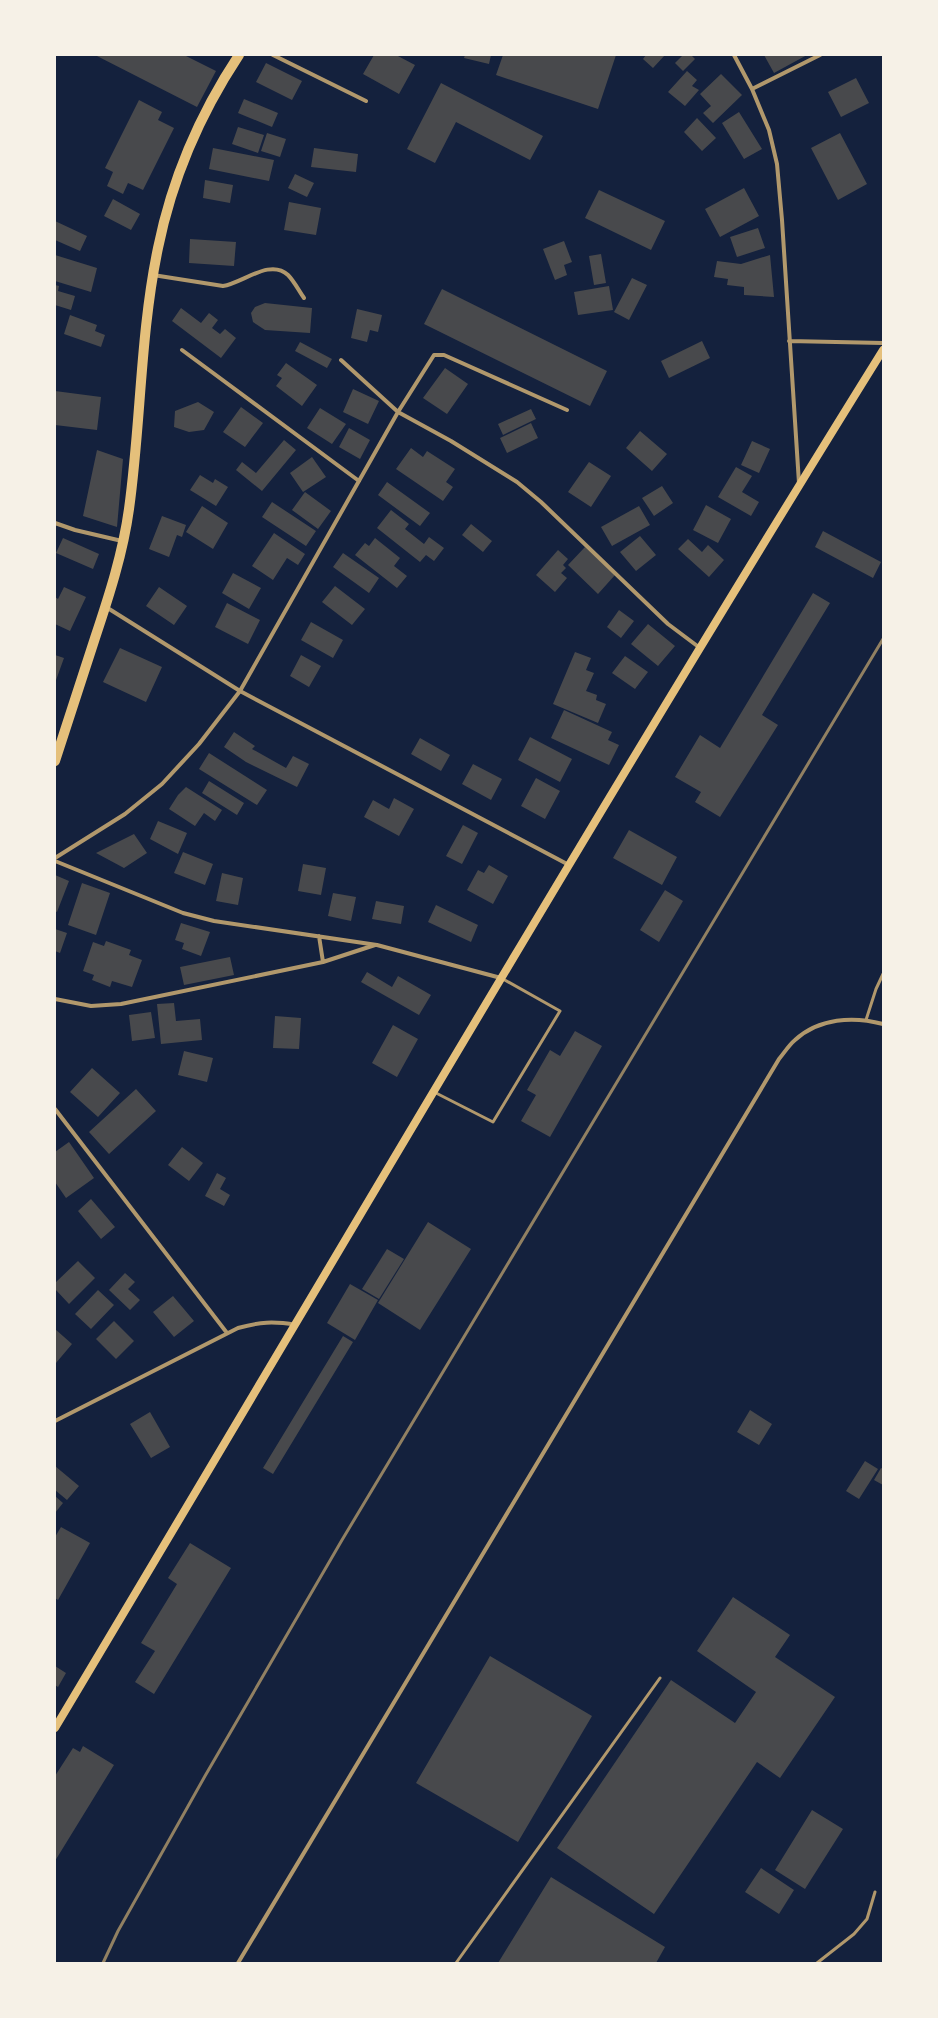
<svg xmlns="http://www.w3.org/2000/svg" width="938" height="2018" viewBox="0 0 938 2018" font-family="Roboto,sans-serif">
  <rect width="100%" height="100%" fill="#14213d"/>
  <!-- building -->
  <path fill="#48494c" d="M95,55H184L216,71L197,107Z
    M374,55H396L415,65L399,94L363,74Z
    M465,55H491L489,64L464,58Z
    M503,55H616L598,109L496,75Z
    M646,55H665L653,68L643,59Z
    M683,55H691L695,59L683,71L675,63Z
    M764,55H807L774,73Z
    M266,63L302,81L292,100L256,82Z
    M687,71L697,80L692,86L699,90L685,106L668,92Z
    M721,74L742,95L713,123L703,113L711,106L700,94Z
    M856,78L869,103L841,117L828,92Z
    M441,83L543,136L530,160L456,122L435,163L407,149Z
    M244,99L278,113L272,127L238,113Z
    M139,100L162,112L158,120L174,128L143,190L128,183L123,194L107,186L113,172L105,168Z
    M739,112L762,149L744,159L722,123Z
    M697,118L716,138L702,151L684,132Z
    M238,127L264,135L258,153L232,144Z
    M267,133L286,139L280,157L261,151Z
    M840,133L867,184L838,200L811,148Z
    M213,148L274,160L269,181L209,169Z
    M314,148L358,154L356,172L311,167Z
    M295,174L314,183L307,197L288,188Z
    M205,180L233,185L230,203L203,198Z
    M744,188L759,216L720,237L705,209Z
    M599,190L665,221L651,250L585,218Z
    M113,199L140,214L131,230L104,216Z
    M289,202L321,208L316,235L284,230Z
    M55,221L87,236L80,251L55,240Z
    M758,228L765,248L737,257L730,237Z
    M190,239L236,242L234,266L189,263Z
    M564,241L572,262L564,265L567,275L555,280L543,249Z
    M601,254L606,283L594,285L589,256Z
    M55,255L97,268L91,292L55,281Z
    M770,255L774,297L744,295V287L727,285L728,279L714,277L717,261L741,264Z
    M632,278L647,285L629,320L614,312Z
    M55,285L59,286L58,291L75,296L71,310L55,305Z
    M609,286L613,310L578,315L574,292Z
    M442,289L607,371L590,406L424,324Z
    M265,303L312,308L310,333L265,330L253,322L251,313L255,307Z
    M181,308L201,323L209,313L218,320L212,328L220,334L225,329L236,338L221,358L172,321Z
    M357,309L382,315L378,332L370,330L367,342L351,338Z
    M70,315L97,325L95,331L105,335L101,347L64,334Z
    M702,341L710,358L669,378L661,361Z
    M300,342L332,359L327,368L295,351Z
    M286,363L317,385L302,406L276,386L282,378L277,375Z
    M445,368L468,384L447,414L423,398Z
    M353,389L379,401L368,424L343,412Z
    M55,391L101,397L97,430L55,425Z
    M198,402L214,412L204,430L189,432L174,427L175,411Z
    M241,407L263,423L245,447L223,432Z
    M320,408L346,424L332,444L307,428Z
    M531,409L536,419L503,435L498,424Z
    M531,423L538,438L507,453L500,438Z
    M349,428L370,440L360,459L339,447Z
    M640,431L667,454L652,471L626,448Z
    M284,440L296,450L262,491L236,470L242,462L256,473Z
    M752,441L770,449L759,473L741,465Z
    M411,448L423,457L427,451L455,469L446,482L453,487L443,501L396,469Z
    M97,450L123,459L117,527L83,516Z
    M312,457L326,477L303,492L290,473Z
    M589,462L611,476L591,507L568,492Z
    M736,467L752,476L742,492L759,502L751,516L718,497Z
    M200,475L213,483L215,479L228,487L216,506L190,490Z
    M387,482L430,513L420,526L378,495Z
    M662,486L673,503L654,516L642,498Z
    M305,492L331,511L318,529L292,510Z
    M272,502L316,531L306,546L262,517Z
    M706,505L731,519L718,543L693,530Z
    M202,506L228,523L213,549L186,532Z
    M639,506L650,525L612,546L601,527Z
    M391,510L409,524L405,529L424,544L429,537L444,548L434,561L426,555L420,562L377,528Z
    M162,516L186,525L182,537L177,535L169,557L149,549Z
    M471,524L492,541L483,552L462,535Z
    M823,531L881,562L873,578L815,547Z
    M274,533L305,554L298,565L287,558L273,580L252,566Z
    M640,536L656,555L636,571L620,552Z
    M63,538L99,554L93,569L56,553Z
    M375,538L400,558L394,566L407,576L397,588L355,555L365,543L369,546Z
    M688,539L702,552L708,545L724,560L709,577L678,549Z
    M585,547L615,575L598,594L568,565Z
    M558,550L568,559L563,565L566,568L561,573L567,578L555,592L536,575Z
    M343,553L379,578L369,593L333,567Z
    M233,573L261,588L249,609L222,593Z
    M335,586L365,609L352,625L322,602Z
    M64,587L86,597L70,631L55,624V597L58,599Z
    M159,587L187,606L174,625L146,606Z
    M813,593L830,603L762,715L778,725L720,817L695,802L701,792L675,777L700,735L720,748Z
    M227,603L260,620L248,644L215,627Z
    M619,610L634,621L621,638L607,627Z
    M311,622L343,640L333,658L301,640Z
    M648,624L675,646L658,666L631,644Z
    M120,648L162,667L146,702L103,682Z
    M575,652L591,658L586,670L594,673L586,691L597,695L596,700L606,704L598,723L553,704Z
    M55,655L64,658L55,683Z
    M301,655L321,666L309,687L290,676Z
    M625,656L648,672L635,689L612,673Z
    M564,710L612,732L608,740L619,745L609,765L551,738Z
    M234,732L255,746L252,749L286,768L293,756L309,764L297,787L246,762L224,747Z
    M530,737L572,759L560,782L518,760Z
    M420,738L450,755L441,771L411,754Z
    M209,753L267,790L257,805L199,769Z
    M473,764L502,779L491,800L462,784Z
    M536,778L560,791L545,819L521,806Z
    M209,781L244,803L237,815L202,793Z
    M186,787L222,810L215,821L204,813L195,826L169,809L178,795Z
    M394,798L414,809L399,836L364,817L373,800L389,809Z
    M158,821L187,833L178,854L150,839Z
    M463,825L478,833L462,864L446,856Z
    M629,830L677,857L662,885L613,858Z
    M134,834L147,853L124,868L96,853Z
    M183,852L213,864L205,885L174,873Z
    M303,864L326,868L321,895L298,891Z
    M489,865L508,876L493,904L467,890L478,870L484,873Z
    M222,873L243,878L238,905L216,901Z
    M55,875L69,881L57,912L55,911Z
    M82,883L110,893L96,935L68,925Z
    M665,890L683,901L659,942L640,930Z
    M333,893L356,897L351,921L328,916Z
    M376,901L404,906L401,924L372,919Z
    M436,905L478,925L471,942L428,922Z
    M181,923L210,932L201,956L182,949L184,943L175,940Z
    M55,929L67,933L60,953L55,951Z
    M106,941L131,950L129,955L142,960L132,987L112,981L110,987L92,980L94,975L83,971L93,942L104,946Z
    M230,957L234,975L184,985L180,967Z
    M367,972L392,987L398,976L431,995L419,1015L361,982Z
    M174,1003L176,1021L200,1019L202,1040L161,1044L157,1004Z
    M151,1012L155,1038L132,1041L129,1015Z
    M275,1016L301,1018L299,1049L273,1048Z
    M393,1025L418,1039L397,1077L372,1063Z
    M575,1031L602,1046L550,1137L521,1121L536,1095L527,1090L550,1050L560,1056Z
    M184,1051L213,1058L207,1082L178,1075Z
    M92,1068L120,1093L98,1117L70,1092Z
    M136,1089L156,1111L109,1154L89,1132Z
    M69,1142L94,1178L66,1198L55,1182V1152Z
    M182,1147L203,1163L189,1181L168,1165Z
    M217,1173L226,1178L220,1189L230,1195L224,1206L205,1196Z
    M91,1199L115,1227L101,1239L78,1211Z
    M428,1222L471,1249L420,1330L378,1303Z
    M387,1249L404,1259L379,1299L362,1289Z
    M78,1261L95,1278L69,1304L55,1289V1283Z
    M125,1273L135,1282L128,1289L140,1300L130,1310L109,1290Z
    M350,1284L378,1300L355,1340L327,1323Z
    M98,1290L114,1305L91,1329L75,1314Z
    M173,1296L194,1321L174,1337L153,1312Z
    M114,1321L134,1341L116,1359L96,1339Z
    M55,1329L72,1344L56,1363L55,1362Z
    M343,1336L353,1342L273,1474L263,1468Z
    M750,1410L772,1424L759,1445L737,1432Z
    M150,1412L170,1447L151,1458L130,1424Z
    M865,1461L878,1469L859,1499L846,1491Z
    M55,1466L79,1486L67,1500L55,1490Z
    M881,1468L883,1469V1485L874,1480Z
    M55,1496L63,1503L55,1513Z
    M61,1527L90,1543L58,1600L55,1598V1537Z
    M190,1543L231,1568L154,1694L135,1682L155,1651L141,1643L177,1584L168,1578Z
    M733,1597L790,1635L775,1657L835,1697L780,1778L757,1762L654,1914L557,1848L671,1680L735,1723L756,1692L697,1651Z
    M490,1656L592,1716L518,1842L416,1783Z
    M55,1666L66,1673L58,1687L55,1685Z
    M83,1746L114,1765L55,1861V1776L73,1748L80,1752Z
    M812,1810L843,1829L805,1889L775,1870Z
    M761,1868L794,1890L779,1914L745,1892Z
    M551,1877L665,1947L656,1963H498Z"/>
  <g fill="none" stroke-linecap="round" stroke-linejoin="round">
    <!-- service -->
    <path stroke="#b1986c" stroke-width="3" d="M866,1020L876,989L883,974
      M434,1092L493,1122L560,1011L503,979
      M456,1963L660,1678
      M817,1963L854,1934L867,1919L875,1892"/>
    <!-- minor -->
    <path stroke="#b1986c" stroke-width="4" d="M273,55L366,101
      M734,55L752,89L769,130L777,164L782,220L799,483
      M752,89L820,55
      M153,275L223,286C243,283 270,258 288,275C294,281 299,291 304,298
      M789,341L883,343
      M182,350L359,481
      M341,360L398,412L451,441L517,482L541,502L668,624L700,648
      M55,523L75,530L122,541
      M106,607L240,691L569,865
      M55,858L125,814L162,784L199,744L240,691L398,412L434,355H444L567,410
      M55,861L183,913L214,921L377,945L501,978
      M319,936L323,962
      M55,999L91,1006L121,1004L323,962L375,945
      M55,1109L227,1333
      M55,1421L238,1328C260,1322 273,1321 296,1325
      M238,1963L779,1059C784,1053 789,1045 795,1040C819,1018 853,1016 883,1024"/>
    <!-- secondary -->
    <path stroke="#e5c07b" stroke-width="8" d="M55,1728C330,1268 600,805 883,350"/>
    <!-- primary -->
    <path stroke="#e5c07b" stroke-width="10" d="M55,761C68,720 82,679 95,638C109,596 123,553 129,509C141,423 140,334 158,248C172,179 200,114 239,55"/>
    <!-- rail -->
    <path stroke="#918062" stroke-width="3" d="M103,1963L118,1931L205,1776L342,1540L883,639"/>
  </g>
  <!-- border -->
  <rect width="938" height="2018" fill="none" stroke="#f6f1e7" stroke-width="112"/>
</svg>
